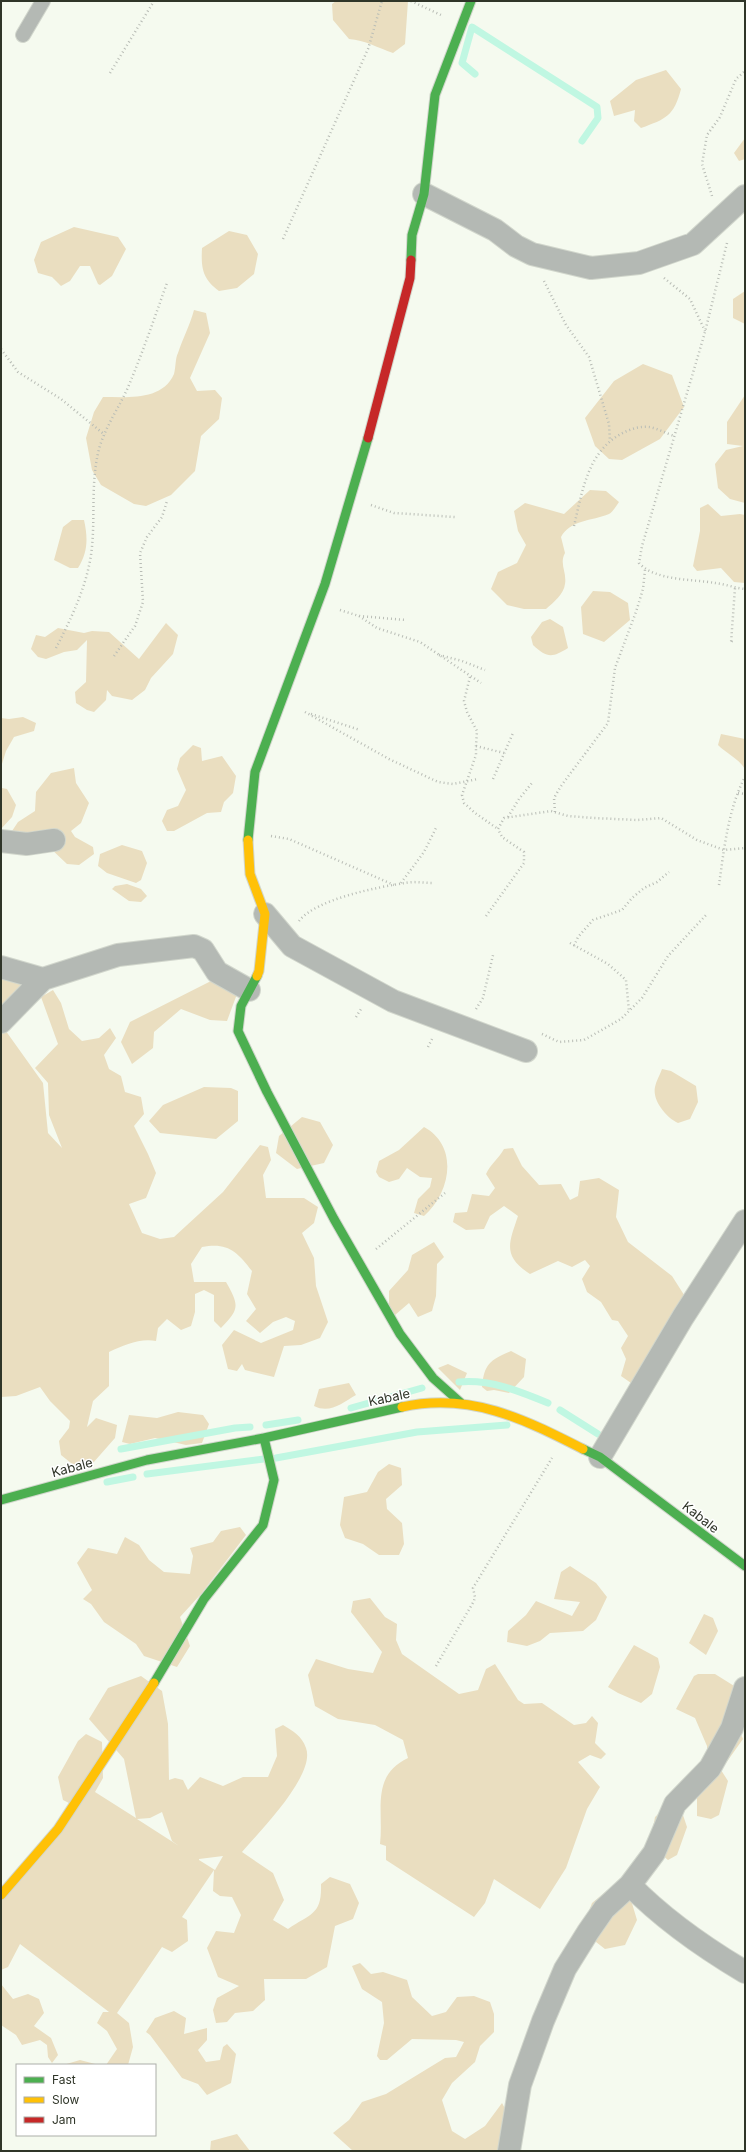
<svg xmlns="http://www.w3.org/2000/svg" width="746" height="2152" viewBox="0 0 746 2152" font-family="Inter,sans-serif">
  <rect width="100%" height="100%" fill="#f5faef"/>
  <!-- green -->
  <path fill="#eadec0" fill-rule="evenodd" d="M336,1H408L405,44L393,53C378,48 365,40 349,39L333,20L332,4Z
    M666,70L681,89C674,116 666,119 641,128L634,121L635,110L614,116L610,101L636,80Z
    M745,138V159L739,161L734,153Z
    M74,227L118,237L126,249L112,276L100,285L98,284L90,266H80L70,281L61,286L52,277L38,273L34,260L41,242Z
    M229,231L247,235L258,254L254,274L237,288L219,291C202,279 201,267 202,248Z
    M745,291V324L733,318V299Z
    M194,310L206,313L210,333L190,378L197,391L215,390L222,398L219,419L201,436L195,471L171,495L146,506L134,504L101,485L92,470L86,438L94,412L103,397C128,397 162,401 174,374C176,367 175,359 178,353C183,338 190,325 194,310Z
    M643,364L672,375L684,407L660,439L622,460L609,459L595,446L585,418L614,381Z
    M745,395V503L730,499L718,488L715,464L726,450L743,446L727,444V422Z
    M590,490L606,491L619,502C616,506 613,512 609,514C592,521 570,520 561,537L565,553C559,564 567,572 565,584C564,594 553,603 546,609H524L507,605L491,589L498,572L517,563L526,545L518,531L514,511L525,503L564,514Z
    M708,504L721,516L740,514L745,515V583L734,582L721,568L697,571L693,566L700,531V508Z
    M72,520H84C88,538 88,552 78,568H70L54,560L63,527Z
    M593,591L610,592L628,603L630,620L604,642L583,634L581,607Z
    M550,619L563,627L568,648C552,658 547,658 533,645L531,637L542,622Z
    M166,623L178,635L173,654L151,678L145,690L132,700L112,696L107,690L106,700L94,712L87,710L76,703L75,692L86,682L87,640L77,650L64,652L46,659L38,657L31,649L36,635L45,637L58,628L84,633L92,631L109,632L139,659Z
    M23,717L36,723L34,731L14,737L6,751L1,767V718L9,719Z
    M721,734L745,739V769C738,758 727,754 718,745Z
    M193,745L201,748L202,761L222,756L236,776L233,793L224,802L221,812L207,813L174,831H167L162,821L167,810L178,806L186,790L177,769L180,758Z
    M74,768L76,783L89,803L81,823L71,831L75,837L93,847L94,854L79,865L67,864L49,847L37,848L12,831L18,822L35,811L36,792L51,773Z
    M2,788L7,789L16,805L12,817L1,829Z
    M122,845L142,851L147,863L141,880L136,883L107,873L98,866L100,854Z
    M127,884L141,889L147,896L141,902L129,901L112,889L115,886Z
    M1,974L31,982L1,1012Z
    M211,981L237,994L227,1021L210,1020L181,1009L154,1032L153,1048L132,1064L121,1042L130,1022Z
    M53,990L61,1003L69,1029L82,1041L99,1038L110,1028L116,1038L104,1055L109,1069L121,1076L125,1092L141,1097L144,1114L134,1126L148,1154L156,1173L146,1198L129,1204L142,1233L160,1239L174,1237L223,1192L260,1145L268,1147L271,1160L263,1175L266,1198H304L318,1207L314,1223L302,1233L314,1258L316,1286L328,1322L320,1338L301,1345L284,1346L274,1377L245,1370L242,1364L237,1371L228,1369L222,1345L234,1330L261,1343L293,1330L295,1321L286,1317L273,1322L260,1333L246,1321L256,1309L247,1294L252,1271C237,1251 227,1242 202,1247L191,1264L194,1282H226C239,1305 240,1309 221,1328L214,1321V1295L204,1290L195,1294V1312L191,1326L181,1330L167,1319L158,1328L156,1341C140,1338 124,1345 109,1352V1386L93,1401L87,1427L96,1418L117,1425L115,1438L93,1463L76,1467L61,1455L59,1441L69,1428L70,1421L50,1401L40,1387L16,1396L1,1397V1030L3,1027L43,1083L48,1133L62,1148L49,1115L48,1083L35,1068L58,1044L41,997Z
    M662,1069L671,1071L696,1086L698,1102L690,1119L678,1123C667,1118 652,1101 655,1087C656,1081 660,1075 662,1069Z
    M204,1087L231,1088L238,1091V1121L216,1139L160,1133L149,1121L163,1105Z
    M302,1117L320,1122L333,1145L324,1163L297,1169L276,1153L279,1136Z
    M424,1127C459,1146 451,1192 424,1216L414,1213L418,1199L430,1187L432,1178L420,1177L407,1168L399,1179L389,1182L379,1177L376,1172L379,1161L399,1150Z
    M513,1148L522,1166L539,1185L561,1184L570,1200L578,1196L580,1181L599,1178L619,1190L616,1217L628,1242L672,1276L686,1298L641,1383H631L621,1376L626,1359L621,1348L628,1336L618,1321L612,1320L601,1302L587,1292L582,1279L590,1266L585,1260L572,1267L558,1261L530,1274C502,1256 509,1243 518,1216L504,1206L490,1216L484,1229L466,1230L453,1222L455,1213L467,1212L472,1194L489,1196L495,1188L486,1174C490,1165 499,1158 504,1149Z
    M434,1242L444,1257L437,1264L436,1296L432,1311L418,1317L409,1303L395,1315L389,1308V1291L408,1270L412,1255Z
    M511,1351L526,1359L524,1377L509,1393L494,1390L487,1391L482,1387C484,1364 490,1360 511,1351Z
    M448,1364L467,1373L460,1390L438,1368Z
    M349,1383L356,1395C342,1403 330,1414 314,1406L319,1389Z
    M178,1412L203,1415L209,1424L202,1443L186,1445L155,1438L130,1444L122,1442L129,1415L157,1418Z
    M389,1464L401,1468L402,1485L386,1499L387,1509L402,1523L404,1544L399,1555H379L363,1544L345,1538L340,1525L344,1497L367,1492L378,1472Z
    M240,1527L246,1535L201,1594L180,1617L190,1646L177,1667L144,1656L136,1644L104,1622L91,1604L83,1599L92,1590L77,1563L88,1548L117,1554L125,1537L139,1545L149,1560L164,1572L190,1574L193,1556L190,1548L213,1542L221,1531Z
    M570,1566L596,1583L607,1597L596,1620L583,1631L550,1633L540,1641L527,1646L507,1642L508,1631L526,1615L536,1601L572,1616L580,1602L554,1599L561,1572Z
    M370,1598L385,1617L397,1624L396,1640L402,1654L459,1694L478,1690L486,1669L495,1664L518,1700L524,1704L542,1703L574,1725L586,1723L592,1716L598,1723L595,1743L606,1754L601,1759L590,1755L578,1762L600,1787L587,1809L566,1868L540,1909L494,1879L485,1903L474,1917L386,1860V1846L380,1844C384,1811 370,1776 408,1758L403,1740L375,1725L338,1719L315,1706L308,1675L316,1659L348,1669L373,1673L382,1652L351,1612L353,1601Z
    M704,1614L713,1618L718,1631L706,1655L689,1643Z
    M634,1645L658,1658L660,1667L652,1694L641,1703L618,1693L608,1687Z
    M698,1674H715L739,1689L738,1728L743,1739L721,1770L728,1781L719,1815L711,1819L697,1816V1797L707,1754V1746L695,1718L676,1709L694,1676Z
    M141,1676L162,1691L168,1724L169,1780L175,1778L183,1780L188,1790L200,1777L223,1786L243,1777H268L277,1756L275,1729L283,1725C293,1731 302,1736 306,1748C316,1775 259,1832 242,1852L273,1873L284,1900L273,1920L288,1929C311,1913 322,1915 321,1884L330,1877L350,1884L359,1903L353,1919L335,1926L327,1967L306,1979H264L265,2000L253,2011L235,2013L227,2022L216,2023L213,2010L217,1998L239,1986L218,1977L207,1948L216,1931L234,1933L241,1915L232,1897L220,1896L213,1891L214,1870L182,1917L187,1920L188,1941L172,1952L162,1947L117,2013L129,2023L133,2047L128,2065H106L117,2049L107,2031L97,2023L103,2012H109L20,1944L8,1967L1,1970V1899L77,1807L63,1800L58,1777L78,1741L86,1734L102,1742L103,1778L95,1792L136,1818L124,1759L89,1719L108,1688ZM162,1812L172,1841L179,1846L137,1819L150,1818ZM223,1856L215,1870L199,1860V1859Z
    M667,1806L683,1815L687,1827L677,1855L668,1860L662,1855L651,1838L655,1817Z
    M609,1889L631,1900L637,1920L625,1945L605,1949L596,1942L586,1919L592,1903Z
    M360,1963L371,1974L383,1972L407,1980L412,1997L432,2016L446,2012L457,1997L474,1996L490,2002L494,2014V2032L480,2046L475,2062L452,2083L442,2100L452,2131L465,2139L485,2126L502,2103L509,2116L499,2151H353L333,2133L349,2120L362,2102L386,2094L445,2058L456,2057L464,2042L456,2040L412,2039L387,2060H380L377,2056L384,2023L382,2002L362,1989L352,1966Z
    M1,1984L13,1999L28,1994L39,1999L44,2013L34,2026L51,2038L58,2055L52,2063L48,2057L47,2045L40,2040L22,2045L16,2035L1,2025Z
    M174,2011L186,2018L184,2034L207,2028V2040L198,2050L206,2062L220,2060L223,2047L227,2044L236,2054L231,2083L207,2095L198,2084L182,2078L150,2035L146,2032L155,2018Z
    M80,2060L99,2065H63Z
    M237,2134L250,2151H210L211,2141Z"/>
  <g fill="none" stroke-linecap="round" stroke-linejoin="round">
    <!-- stream -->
    <path stroke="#c0f7e2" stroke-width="7" d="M475,74L462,63L472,27L597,107L598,118L582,141
      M459,1382C490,1379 519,1391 548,1403
      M351,1408L422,1388
      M560,1410L598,1434
      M266,1425L298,1420
      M121,1449L235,1428L250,1427
      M276,1458L417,1432L507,1425
      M147,1474L264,1459
      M107,1482L133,1477"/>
    <defs>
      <path id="lane" d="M23,35L43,1"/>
      <path id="street" d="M424,194L495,230L516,246L532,254L591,268L639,263L693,244L745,196
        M1,841L27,844L54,840
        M265,914L292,946L393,1001L526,1051
        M1,967L43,979L118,955L194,946L203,950L217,972L249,990
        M1,1022L43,979
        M600,1457L683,1317L745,1221
        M630,1885C664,1920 703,1947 745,1972
        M509,2151L520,2085L543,2021L565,1969L588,1932L604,1909L630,1885L654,1853L675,1804L710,1768L732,1728L745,1688"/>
      <path id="fast" d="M411,260L412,235L424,194L435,95L471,1
        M248,840L255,772L325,584L368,438
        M257,976L241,1006L238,1031L267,1092L334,1219L400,1334L433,1378L461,1403
        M583,1449L600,1457L745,1566
        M1,1500L147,1460L264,1438L402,1407
        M154,1683L204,1599L263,1525L274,1480L264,1438"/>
      <path id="slow" d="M248,840L250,874L265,914L259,971L257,976
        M402,1407C470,1392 524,1419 583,1449
        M1,1895L58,1829L154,1683"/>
      <path id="jam" d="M368,438L410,278L411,260"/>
    </defs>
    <!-- lane casing -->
    <use href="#lane" stroke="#d1d6cc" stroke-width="16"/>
    <!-- street casing -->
    <use href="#street" stroke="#d1d6cc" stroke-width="24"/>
    <!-- fast casing -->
    <use href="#fast" stroke="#d1d6cc" stroke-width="11"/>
    <!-- slow casing -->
    <use href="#slow" stroke="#d1d6cc" stroke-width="11"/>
    <!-- jam casing -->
    <use href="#jam" stroke="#d1d6cc" stroke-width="11"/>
    <!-- path -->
    <path stroke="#b9bdb6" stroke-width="2.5" stroke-dasharray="1 3" stroke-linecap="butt" d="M411,1L441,15
      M110,73L154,1
      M712,196L702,164L707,135L720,117L736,79L745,71
      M283,239L368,49L382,1
      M727,243L705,332L642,546L639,563C655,581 693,579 715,583C725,584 735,588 745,589
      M664,278L690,299L705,331
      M544,281L566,325L589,357L609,424L610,441
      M1,349L18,372L61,399L105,435
      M371,505L394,513L455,517
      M574,526C582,493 587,454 619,435C628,430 638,426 649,427C657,428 667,434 675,436
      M340,610L359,616L406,620
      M359,616L377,628L420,642L481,683
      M732,641L731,643L735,588
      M56,648C71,619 86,588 91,555C96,520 90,484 99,449C106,424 122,404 131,380C144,349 155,316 167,283
      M439,655L462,661L485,670
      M114,656L135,626L143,602L140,553L147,537L162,517L167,501
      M470,677L464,701L467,712L477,731L476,746V755L462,795L464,803L475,813L498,829
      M305,712L389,759L438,782L453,784L478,779
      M311,714L360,730
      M476,746L504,753
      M493,779L513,733
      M738,793L745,794
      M555,812L554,798L561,786L608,723L615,668L636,612L643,589L645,570
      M508,817L519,799L532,783
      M271,836L289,839L394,885
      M401,883L424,852L437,826
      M719,885C724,850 728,809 745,777
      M486,916L524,863V852L502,837L498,829L504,818L551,811L568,816L594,818L637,820L661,818L697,840L724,850L745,848
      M299,921C316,899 378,887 405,883C414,881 423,883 432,883
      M570,943L608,964L626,980L629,1011
      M574,946L578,937L593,920L622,910L632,898L644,888L657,882L669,872
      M476,1009L483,998L493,955
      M356,1017L361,1009
      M542,1034L559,1042L584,1040L621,1019L642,998L668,956L706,915
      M428,1047L432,1039
      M376,1249L445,1193
      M436,1666L474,1601L475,1597L473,1588L552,1458"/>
    <!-- lane -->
    <use href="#lane" stroke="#b4b9b4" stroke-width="14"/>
    <!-- street -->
    <use href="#street" stroke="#b4b9b4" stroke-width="22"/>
    <!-- fast -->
    <use href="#fast" stroke="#4caf50" stroke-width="9"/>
    <!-- slow -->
    <use href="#slow" stroke="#ffc107" stroke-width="9"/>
    <!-- jam -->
    <use href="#jam" stroke="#c62828" stroke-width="9"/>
  </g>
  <g text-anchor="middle" stroke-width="3" stroke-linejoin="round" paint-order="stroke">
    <!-- street labels -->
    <g font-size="13" fill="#2f3528" stroke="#fff">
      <text transform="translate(389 1397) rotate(-12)" y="5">Kabale</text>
      <text transform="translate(72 1467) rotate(-15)" y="5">Kabale</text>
      <text transform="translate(701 1517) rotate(38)" y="5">Kabale</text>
    </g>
  </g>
  <!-- border -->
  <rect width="746" height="2152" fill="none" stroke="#2f3528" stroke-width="4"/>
  <!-- legend -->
  <rect x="16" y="2064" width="140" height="72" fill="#ffffff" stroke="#acaea9"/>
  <rect x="24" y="2077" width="20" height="6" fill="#4caf50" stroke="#acaea9"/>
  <text x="52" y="2084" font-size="12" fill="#2f3528">Fast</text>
  <rect x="24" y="2097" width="20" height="6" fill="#ffc107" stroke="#acaea9"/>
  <text x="52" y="2104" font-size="12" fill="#2f3528">Slow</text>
  <rect x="24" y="2117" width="20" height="6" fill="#c62828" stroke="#acaea9"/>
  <text x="52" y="2124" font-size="12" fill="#2f3528">Jam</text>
</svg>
